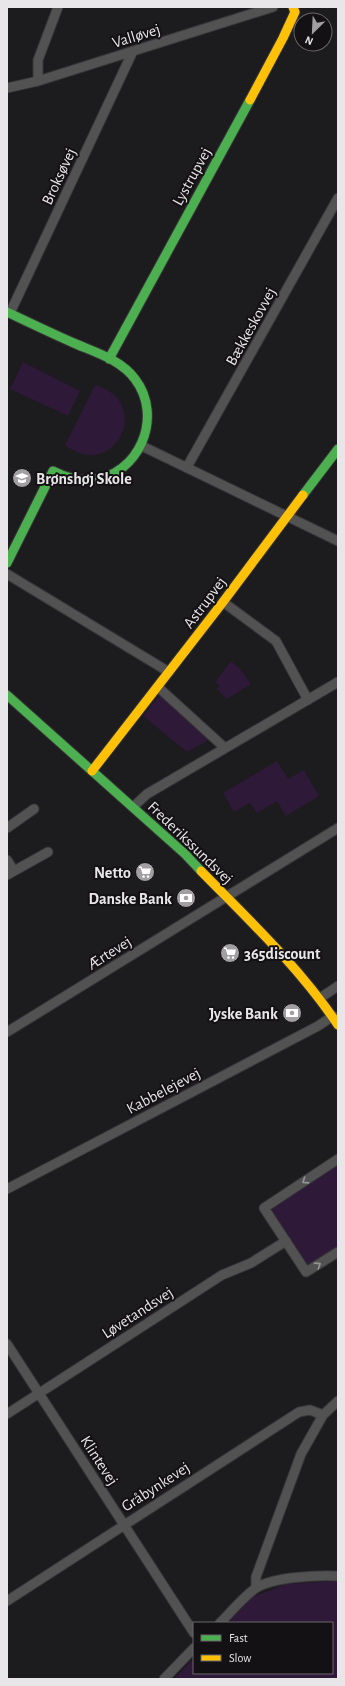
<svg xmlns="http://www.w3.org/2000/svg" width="345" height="1686" viewBox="0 0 345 1686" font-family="'Alegreya Sans',sans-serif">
  <rect width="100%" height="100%" fill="#1c1b1d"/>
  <!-- green -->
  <path fill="#2e1939" d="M23,362L80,391L68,416L10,389Z
    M95,385C155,402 114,483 65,445Z
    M231,661L240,669L251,684L227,699L217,689L220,686L215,682Z
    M160,695L210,739L187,752L143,716Z
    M277,761L288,779L304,770L319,796L286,816L277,801L257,813L250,803L234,812L223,793Z
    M338,1163V1247L307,1267L271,1210Z
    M338,1581V1679H174L194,1658V1673H332V1623H228L252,1597L287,1584Z"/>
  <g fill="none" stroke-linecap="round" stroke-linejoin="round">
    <defs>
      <path id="street" d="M38,81V60L58,7
        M7,88L38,81L273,7
        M10,313L133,51
        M142,446L338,541
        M187,467L338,198
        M7,574L169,672
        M223,602L276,641L308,700
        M158,687L225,748
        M133,807L147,794L338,682
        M7,828L34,809
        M7,860L14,871
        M7,875L48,852
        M320,998L338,986
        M7,1032L338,828
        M338,1159L264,1208L306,1272L338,1252
        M7,1189L318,1026L333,1016
        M7,1344L194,1633
        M7,1414L222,1275L251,1263L286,1241
        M256,1588V1577L301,1454L323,1415L338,1401
        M7,1601L299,1412L310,1410L323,1415
        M220,1623C230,1613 244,1596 256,1588C273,1577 317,1575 338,1576
        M164,1679L194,1648"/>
      <path id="fast" d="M7,312C30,323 53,334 76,344C97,353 121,360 135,379C164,417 139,476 91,480C78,481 65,477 53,471L7,563
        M109,359L250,100
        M303,495L338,449
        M7,695L185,854L201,871"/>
      <path id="slow" d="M250,100L283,38L295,12L293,7
        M92,771L223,602L303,495
        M201,871C249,920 300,968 338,1025"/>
    </defs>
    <!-- street casing -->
    <use href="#street" stroke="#373638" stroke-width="11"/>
    <!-- fast casing -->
    <use href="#fast" stroke="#373638" stroke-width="11"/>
    <!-- slow casing -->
    <use href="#slow" stroke="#373638" stroke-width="11"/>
    <!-- street -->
    <use href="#street" stroke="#535253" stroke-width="9"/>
    <!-- fast -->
    <use href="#fast" stroke="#4caf50" stroke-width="9"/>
    <!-- slow -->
    <use href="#slow" stroke="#ffc107" stroke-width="9"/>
  </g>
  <!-- one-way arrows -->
  <defs><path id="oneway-chevron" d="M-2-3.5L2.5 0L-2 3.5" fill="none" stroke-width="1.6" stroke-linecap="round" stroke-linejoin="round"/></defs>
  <g stroke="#969596">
    <use href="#oneway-chevron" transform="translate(305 1181) rotate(147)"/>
    <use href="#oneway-chevron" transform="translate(318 1265) rotate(-33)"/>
  </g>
  <!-- icons -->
  <defs>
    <symbol id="school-disc" viewBox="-11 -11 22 22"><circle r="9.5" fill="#a19fa2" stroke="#141115"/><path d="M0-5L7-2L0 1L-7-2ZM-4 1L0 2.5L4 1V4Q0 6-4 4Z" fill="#fff"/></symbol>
    <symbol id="supermarket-disc" viewBox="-11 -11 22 22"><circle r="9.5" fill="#a19fa2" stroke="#141115"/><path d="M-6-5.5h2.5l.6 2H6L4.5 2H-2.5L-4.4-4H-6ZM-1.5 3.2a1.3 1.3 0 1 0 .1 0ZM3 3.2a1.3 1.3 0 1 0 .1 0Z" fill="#fff"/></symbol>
    <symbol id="bank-disc" viewBox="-11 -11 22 22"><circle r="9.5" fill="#a19fa2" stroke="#141115"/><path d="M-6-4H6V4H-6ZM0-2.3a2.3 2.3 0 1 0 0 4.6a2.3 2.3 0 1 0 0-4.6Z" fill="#fff"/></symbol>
  </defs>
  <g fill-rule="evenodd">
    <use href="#school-disc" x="11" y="467" width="22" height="22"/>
    <use href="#supermarket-disc" x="134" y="861" width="22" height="22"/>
    <use href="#bank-disc" x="175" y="887" width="22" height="22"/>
    <use href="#supermarket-disc" x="219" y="942" width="22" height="22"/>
    <use href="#bank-disc" x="281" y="1002" width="22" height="22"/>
  </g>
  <g text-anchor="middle" stroke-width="4" stroke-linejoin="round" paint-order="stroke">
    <!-- street labels -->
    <g font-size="16" fill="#e8e6e9" stroke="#141115">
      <text transform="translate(136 35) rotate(-17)" y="6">Valløvej</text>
      <text transform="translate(58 176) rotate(-65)" y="6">Broksøvej</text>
      <text transform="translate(191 176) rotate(-61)" y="6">Lystrupvej</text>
      <text transform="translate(250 326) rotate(-61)" y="6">Bækkeskovvej</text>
      <text transform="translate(204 602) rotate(-53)" y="6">Astrupvej</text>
      <text transform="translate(191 842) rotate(44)" y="6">Frederikssundsvej</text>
      <text transform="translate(109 952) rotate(-32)" y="6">Ærtevej</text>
      <text transform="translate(163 1090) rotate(-28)" y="6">Kabbelejevej</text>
      <text transform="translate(137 1312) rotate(-33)" y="6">Løvetandsvej</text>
      <text transform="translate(100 1460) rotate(57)" y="6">Klintevej</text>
      <text transform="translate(155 1486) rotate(-33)" y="6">Gråbynkevej</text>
    </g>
    <!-- poi labels -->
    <g font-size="16" font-weight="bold" fill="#e8e6e9" stroke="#141115" text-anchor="end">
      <text x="36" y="484" text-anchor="start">Brønshøj Skole</text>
      <text x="131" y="878">Netto</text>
      <text x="172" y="904">Danske Bank</text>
      <text x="244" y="959" text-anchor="start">365discount</text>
      <text x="278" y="1019">Jyske Bank</text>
    </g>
  </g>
  <!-- border -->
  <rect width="345" height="1686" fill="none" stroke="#e8e6e9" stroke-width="16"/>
  <!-- legend -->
  <rect x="193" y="1622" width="140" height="52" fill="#141115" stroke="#69666a"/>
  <rect x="201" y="1635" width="20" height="6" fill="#4caf50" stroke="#69666a"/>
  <text x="229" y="1642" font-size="12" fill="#e8e6e9">Fast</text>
  <rect x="201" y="1655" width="20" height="6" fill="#ffc107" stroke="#69666a"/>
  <text x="229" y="1662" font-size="12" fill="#e8e6e9">Slow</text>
  <!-- north arrow -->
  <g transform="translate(313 32) rotate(204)"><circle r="19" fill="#141115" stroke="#69666a"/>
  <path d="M0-3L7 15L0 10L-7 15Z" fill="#a19fa2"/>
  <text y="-6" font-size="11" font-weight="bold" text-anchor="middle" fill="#e8e6e9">N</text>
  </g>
</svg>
